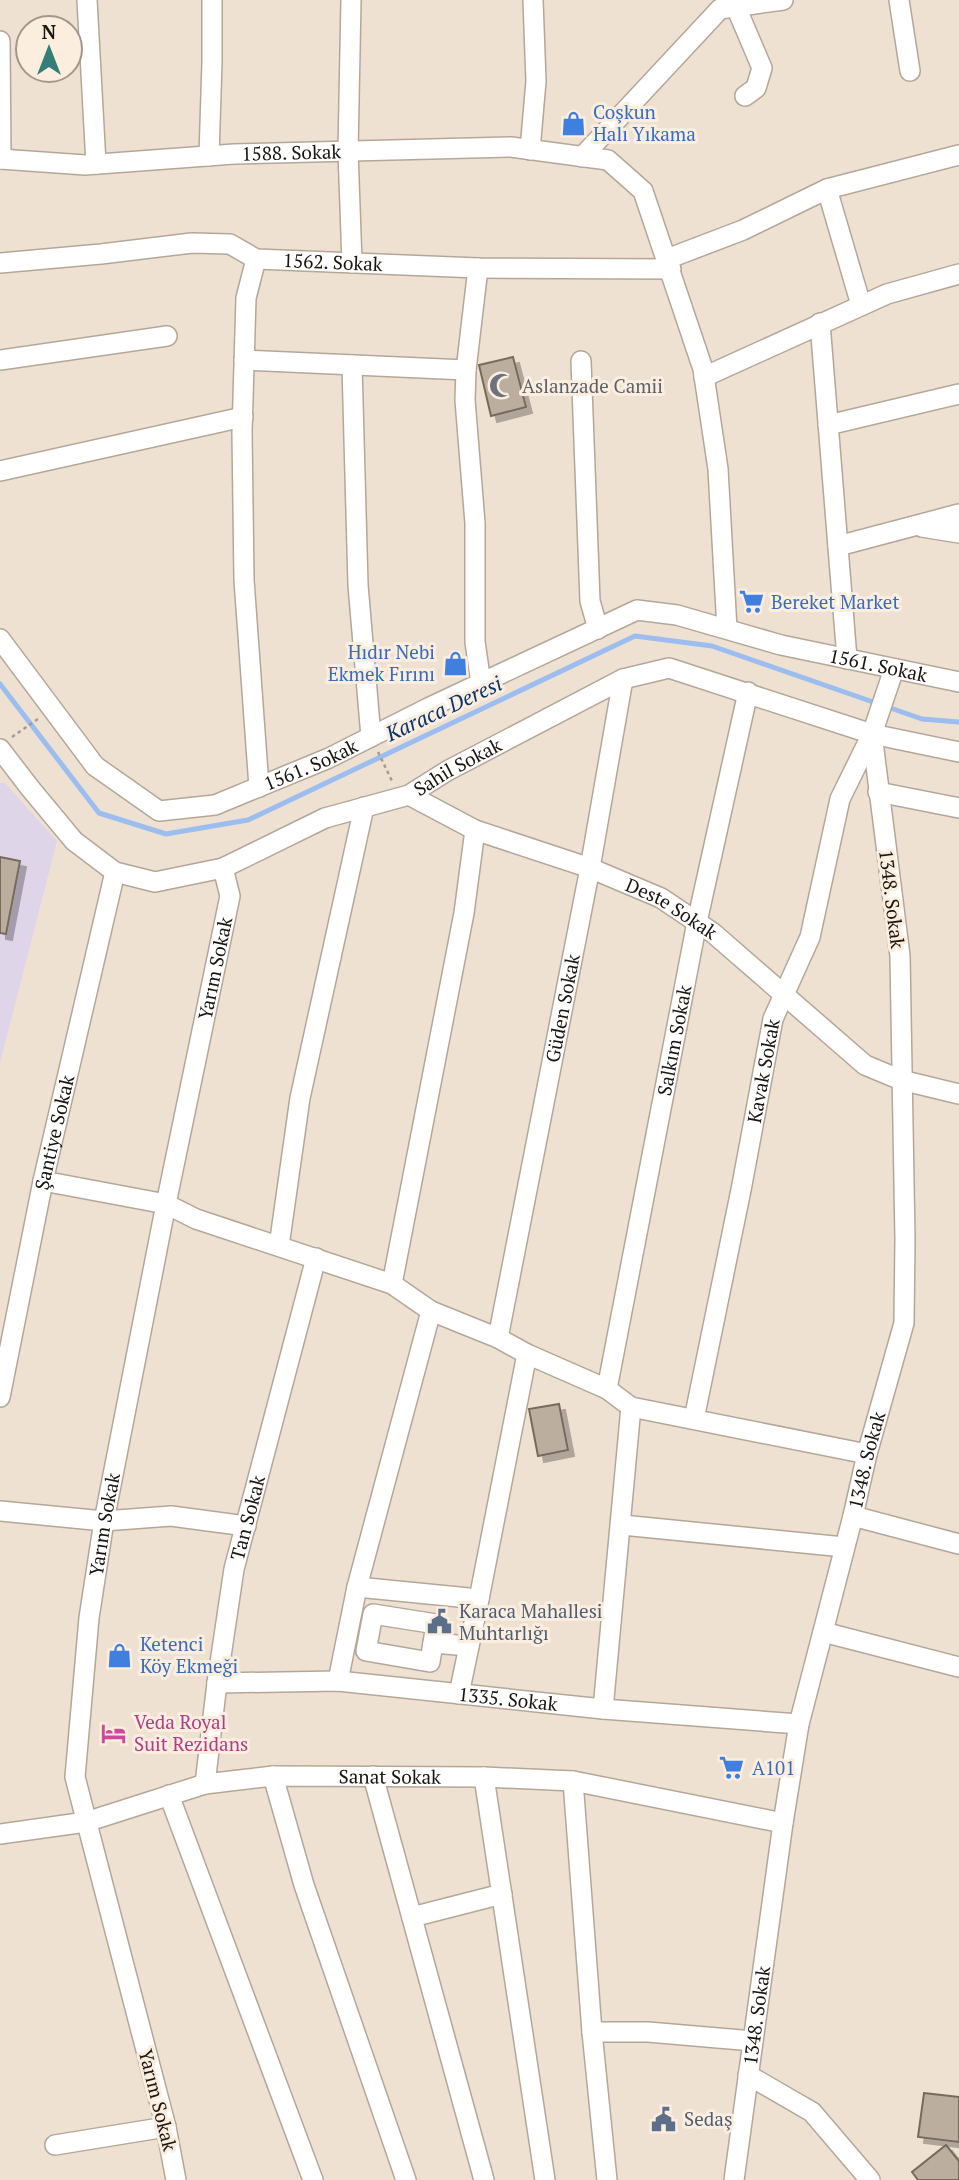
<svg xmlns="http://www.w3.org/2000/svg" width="959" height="2180" viewBox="0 0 959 2180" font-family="'PT Serif',serif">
  <defs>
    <filter id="shadow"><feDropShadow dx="6" dy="6" stdDeviation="0" flood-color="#0004"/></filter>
  </defs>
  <rect width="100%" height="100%" fill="#efe1d2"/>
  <!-- education -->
  <path fill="#dfd5e9" d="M0,783H5L57,841L0,1063Z"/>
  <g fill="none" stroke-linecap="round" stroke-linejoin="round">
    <!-- stream -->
    <path stroke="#9bbdef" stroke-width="5" d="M0,684L99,813L166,834L248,820L635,636L712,646L922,719L959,722"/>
  </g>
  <!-- building -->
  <path fill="#bbae9f" stroke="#776b5d" stroke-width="2" filter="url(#shadow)" d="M513,357L526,407L491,416L479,365Z
    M0,857L20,861L6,934L0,933Z
    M559,1404L568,1450L538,1456L529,1409Z
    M924,2093L959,2097V2142L918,2137Z
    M946,2145L959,2161V2180H918L912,2172Z"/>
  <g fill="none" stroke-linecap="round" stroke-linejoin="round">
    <defs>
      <g id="minor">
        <path d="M87,0L96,164"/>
        <path d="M351,0L348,151L352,263"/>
        <path d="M899,0L910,71"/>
        <path d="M736,7L762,68L756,88L745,96"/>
        <path d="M0,41L1,159"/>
        <path d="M530,150L536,81L533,0"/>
        <path d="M209,156L212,62V0"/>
        <path d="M582,157L720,9L783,0"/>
        <path id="s1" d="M0,159L85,165L234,154L511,147L608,160L643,191L703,369L718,469L727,629"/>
        <path d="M827,189L861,305"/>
        <path d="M256,259L246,298L242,432L244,580L259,787"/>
        <path d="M667,259L743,230L827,189L959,155"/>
        <path id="s2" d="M0,263L101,254L192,243L230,244L256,259L478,268L671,269"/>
        <path d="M478,268L466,370L465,400L475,523V642L481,683"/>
        <path d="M820,323L847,659"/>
        <path d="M0,360L167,336"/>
        <path d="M244,360L466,370"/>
        <path d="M581,361L590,601L598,629"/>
        <path d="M352,365L358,585L371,737"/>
        <path d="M704,377L887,294L959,274"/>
        <path d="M828,425L959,394"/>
        <path d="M0,471L243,417"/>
        <path d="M922,527L959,533"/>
        <path d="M838,546L959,514"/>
        <path id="s3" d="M0,639L95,766L159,811L215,805L329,758L430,707L637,610L677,615L781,645L959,682"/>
        <path id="s4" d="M0,749L30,788L74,841L115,872L155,882L223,868L325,818L409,795L447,771L623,679L669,668L872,734L959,752"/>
        <path d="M878,792L959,808"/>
        <path id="s5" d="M409,795L475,830L590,868L661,898L713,933L865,1065L901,1080L959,1094"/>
        <path d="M43,1181L166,1204L196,1219L392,1284L431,1311L498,1338L527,1354L607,1389L631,1407L867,1454"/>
        <path d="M279,1246L300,1098L364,807"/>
        <path d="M392,1284L464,913L475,830"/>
        <path id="s6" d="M498,1338L590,868L623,679"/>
        <path id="s7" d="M607,1389L697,922L748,692"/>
        <path id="s8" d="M0,1397L43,1181L115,872"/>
        <path id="s9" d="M694,1419L741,1190L773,1019L810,937L840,799L872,734L894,669"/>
        <path d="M0,1511L104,1521L171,1516L246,1526"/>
        <path d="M853,1516L959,1544"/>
        <path d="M622,1525L844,1547"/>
        <path d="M357,1587L479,1599"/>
        <path d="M373,1614L436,1624L430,1662L366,1651Z"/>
        <path d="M823,1632L959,1667"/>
        <path d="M433,1643L469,1646"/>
        <path d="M338,1681L357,1587L431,1311"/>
        <path id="s10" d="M217,1683L338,1681L603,1709L799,1724"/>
        <path d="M459,1694L479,1599L527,1354"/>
        <path d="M603,1709L631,1407"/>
        <path d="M273,1776L304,1885L406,2180"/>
        <path d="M373,1776L484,2180"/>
        <path d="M484,1777L545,2180"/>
        <path d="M573,1781L592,2032L607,2180"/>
        <path id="s11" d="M205,1784L217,1683L234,1569L316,1258"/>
        <path d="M169,1795L313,2180"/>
        <path id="s12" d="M0,1834L86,1822L205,1784L273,1776L484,1777L573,1781L783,1823"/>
        <path d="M412,1917L502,1894"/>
        <path d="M592,2032H648L753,2041"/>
        <path d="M748,2075L812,2112L870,2180"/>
        <path d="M55,2145L166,2127"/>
        <path id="s13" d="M176,2180L166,2127L75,1777L89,1618L104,1521L166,1204L230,896L223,868"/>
        <path id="s14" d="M734,2180L783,1823L799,1724L853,1516L867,1454L904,1323L905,1239L900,956L872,734"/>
      </g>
    </defs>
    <!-- minor casing -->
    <use href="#minor" stroke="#b4a798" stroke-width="22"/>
    <!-- path -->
    <path stroke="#a69b8f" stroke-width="2.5" stroke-dasharray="3.5 3.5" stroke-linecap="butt" d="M12,737L38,719
      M378,752L392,781"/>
    <!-- minor -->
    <use href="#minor" stroke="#fff" stroke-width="19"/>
  </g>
  <!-- icons -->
  <defs>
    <symbol id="shop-bare" viewBox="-9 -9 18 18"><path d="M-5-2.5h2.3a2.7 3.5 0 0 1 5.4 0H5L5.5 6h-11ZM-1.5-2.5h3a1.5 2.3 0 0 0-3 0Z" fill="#3f7fe0" stroke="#fceedf" stroke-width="2.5" paint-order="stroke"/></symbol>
    <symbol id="mosque-bare" viewBox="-9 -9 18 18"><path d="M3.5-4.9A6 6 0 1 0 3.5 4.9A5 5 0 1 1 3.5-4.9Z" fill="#6b7280" stroke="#fceedf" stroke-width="2.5" paint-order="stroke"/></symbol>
    <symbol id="supermarket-bare" viewBox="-9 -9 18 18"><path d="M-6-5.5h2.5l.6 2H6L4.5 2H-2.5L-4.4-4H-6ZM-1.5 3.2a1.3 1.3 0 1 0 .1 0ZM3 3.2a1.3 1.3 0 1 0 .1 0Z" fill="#3f7fe0" stroke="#fceedf" stroke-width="2.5" paint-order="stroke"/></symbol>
    <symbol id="civic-bare" viewBox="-9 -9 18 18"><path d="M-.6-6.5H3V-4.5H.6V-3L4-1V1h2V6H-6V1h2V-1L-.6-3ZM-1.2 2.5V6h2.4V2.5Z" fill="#5c6f8a" stroke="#fceedf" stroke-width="2.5" paint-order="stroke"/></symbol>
    <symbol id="hotel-bare" viewBox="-9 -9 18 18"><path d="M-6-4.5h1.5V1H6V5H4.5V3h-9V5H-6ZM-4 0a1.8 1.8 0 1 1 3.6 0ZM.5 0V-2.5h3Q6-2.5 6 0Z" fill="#d1479c" stroke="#fceedf" stroke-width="2.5" paint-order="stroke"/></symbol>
  </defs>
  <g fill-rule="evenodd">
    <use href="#shop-bare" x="556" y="106" width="35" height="35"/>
    <use href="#mosque-bare" x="484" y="368" width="35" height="35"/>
    <use href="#supermarket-bare" x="734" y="584" width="35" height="35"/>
    <use href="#shop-bare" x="438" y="646" width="35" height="35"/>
    <use href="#civic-bare" x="422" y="1604" width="35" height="35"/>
    <use href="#shop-bare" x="102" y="1638" width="35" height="35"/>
    <use href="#hotel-bare" x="96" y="1716" width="35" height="35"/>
    <use href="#supermarket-bare" x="714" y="1750" width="35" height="35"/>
    <use href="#civic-bare" x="646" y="2102" width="35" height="35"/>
  </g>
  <g text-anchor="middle" stroke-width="6" stroke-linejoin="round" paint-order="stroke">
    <!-- shop labels -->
    <g font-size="19" fill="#366cbe" stroke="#fceedf" text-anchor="start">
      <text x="593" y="119">Coşkun<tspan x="593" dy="22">Halı Yıkama</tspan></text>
      <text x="771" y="609">Bereket Market</text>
      <text x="435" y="659" text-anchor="end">Hıdır Nebi<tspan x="435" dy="22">Ekmek Fırını</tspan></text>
      <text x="140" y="1651">Ketenci<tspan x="140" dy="22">Köy Ekmeği</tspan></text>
      <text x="752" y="1775">A101</text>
    </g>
    <!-- street labels -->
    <g font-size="19" fill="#19150f" stroke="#fceedf">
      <text dy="7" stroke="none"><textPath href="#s1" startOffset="292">1588. Sokak</textPath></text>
      <text dy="7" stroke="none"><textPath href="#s2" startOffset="338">1562. Sokak</textPath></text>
      <text dy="7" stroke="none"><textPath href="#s3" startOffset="1006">1561. Sokak</textPath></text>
      <text dy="7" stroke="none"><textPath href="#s3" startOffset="397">1561. Sokak</textPath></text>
      <text dy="7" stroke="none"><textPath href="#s4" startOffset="537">Sahil Sokak</textPath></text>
      <text transform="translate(892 899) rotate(83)" y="7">1348. Sokak</text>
      <text dy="7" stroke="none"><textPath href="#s5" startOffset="287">Deste Sokak</textPath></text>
      <text dy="7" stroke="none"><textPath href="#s13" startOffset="1237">Yarım Sokak</textPath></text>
      <text dy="7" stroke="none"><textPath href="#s6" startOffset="336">Güden Sokak</textPath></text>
      <text dy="7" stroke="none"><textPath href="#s7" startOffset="355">Salkım Sokak</textPath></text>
      <text dy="7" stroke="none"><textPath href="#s9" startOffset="355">Kavak Sokak</textPath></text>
      <text dy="7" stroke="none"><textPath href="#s8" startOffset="270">Şantiye Sokak</textPath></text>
      <text dy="7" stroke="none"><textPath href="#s14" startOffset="733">1348. Sokak</textPath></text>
      <text dy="7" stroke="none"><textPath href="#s11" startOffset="270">Tan Sokak</textPath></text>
      <text dy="7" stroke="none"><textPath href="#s13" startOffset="670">Yarım Sokak</textPath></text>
      <text dy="7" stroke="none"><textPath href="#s10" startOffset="292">1335. Sokak</textPath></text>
      <text dy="7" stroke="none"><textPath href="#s12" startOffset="397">Sanat Sokak</textPath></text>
      <text dy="7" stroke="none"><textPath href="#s14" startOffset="166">1348. Sokak</textPath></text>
      <text transform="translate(158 2100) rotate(76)" y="7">Yarım Sokak</text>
    </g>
    <!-- worship labels -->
    <g font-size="19" fill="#5b616d" stroke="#fceedf" text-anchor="start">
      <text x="522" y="393">Aslanzade Camii</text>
    </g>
    <!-- service labels -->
    <g font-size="19" fill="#4e5e75" stroke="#fceedf" text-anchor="start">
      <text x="459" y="1618">Karaca Mahallesi<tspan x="459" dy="22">Muhtarlığı</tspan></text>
      <text x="684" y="2126">Sedaş</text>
    </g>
    <!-- hotel labels -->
    <g font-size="19" fill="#b23c85" stroke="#fceedf" text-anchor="start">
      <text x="134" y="1729">Veda Royal<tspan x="134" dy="22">Suit Rezidans</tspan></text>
    </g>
    <!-- water labels -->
    <g font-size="21" font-style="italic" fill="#0a346e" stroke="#fceedf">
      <text transform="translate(444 709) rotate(-25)" y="7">Karaca Deresi</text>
    </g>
  </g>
  <!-- north arrow -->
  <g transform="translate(49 49)"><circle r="33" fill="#fceedf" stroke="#a1978c" stroke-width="2"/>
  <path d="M0-5L12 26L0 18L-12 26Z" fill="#357d77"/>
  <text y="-10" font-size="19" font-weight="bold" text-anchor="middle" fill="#19150f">N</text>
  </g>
</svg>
